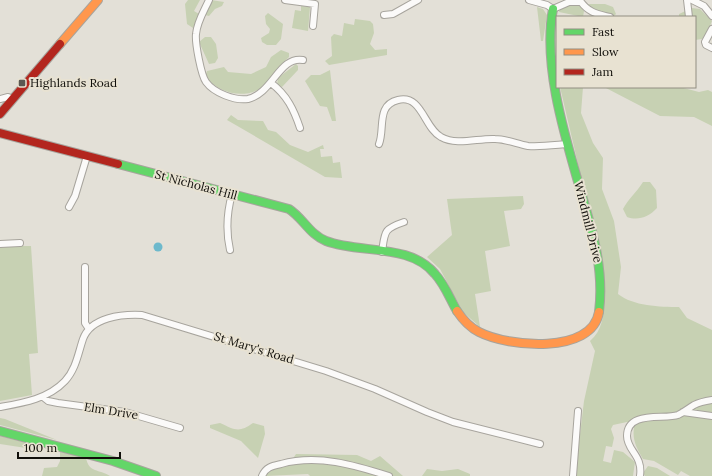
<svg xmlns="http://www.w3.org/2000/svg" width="712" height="476" viewBox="0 0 712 476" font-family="Lora,serif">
  <rect width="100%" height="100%" fill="#e3e0d7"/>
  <!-- green -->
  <path fill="#c7d1b3" d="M188,0H200L194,11L199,14L193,28L187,24L185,4Z
    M211,0L224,2L222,6L215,9L209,16L205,15Z
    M574,4H578L584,11L583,17L559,12L560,9Z
    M588,4H605L613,7L616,14L613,17L588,10L586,6Z
    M301,6L310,7L308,31L292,28L295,10L301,11Z
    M537,7L543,9L547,15L543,41H541Z
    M692,8L700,9L712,21L708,31L702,39L695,40V17H679V14Z
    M268,13L283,24L281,39L276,45H267L262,42L261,38L269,33L270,29L266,24L265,16Z
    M355,19L370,21L373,24L374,33L370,44L375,50L387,49V55L329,65L325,61L332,56L331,37L334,34L342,36L344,23L354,25Z
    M205,37H211L216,44L218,58L215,63L209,64L199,42Z
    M281,50L289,53V57C280,65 278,73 270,81C250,101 223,96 205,77L207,71L224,67L228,72L251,74L266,67L271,57Z
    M296,64L298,66V70L282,87L277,85L278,78Z
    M330,70L336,121H332L327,107L320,106L305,81L311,75H320Z
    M560,87H583L581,113L593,143L603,158L602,189L614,221L621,267L618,294C633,306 660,307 679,307L687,318L712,330V476H690L681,471L678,475L654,461L643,459C637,449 632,440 634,428L627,422L613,425L611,429L614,438L612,447L606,446L603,461L611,463L614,450L623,452L635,462L633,476H575L584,401L595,351L590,341C609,325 604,294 603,271Z
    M604,87H680L699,92L708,90L712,92V126L694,117L660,116Z
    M231,115L238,120L263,121L268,130L276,132L290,145L308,152L323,145L324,149H320L321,157L332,156L333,163L340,162L342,178L325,177L227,120Z
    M643,182H650L656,190L657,208C649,217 638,221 627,217L623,209C628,199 637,192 643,182Z
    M523,196L524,204L521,209L504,211L510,246L485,251L491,291L475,294L480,327L463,312L440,269L427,257L452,235L447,199Z
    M0,246H31L38,353L29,354L32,395L0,401Z
    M0,418L5,419L57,440L0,425Z
    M220,423C235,430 239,433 253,423L264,426L265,434L258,458L241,441L210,428V425Z
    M0,436L26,443V448L0,444Z
    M60,452L86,458C89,473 99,469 110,476H42L44,468L57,467L60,461Z
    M296,454L357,455L371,461L380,456L403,476H310L308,474L265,476L269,469L288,466Z
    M648,466L657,468L670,476H645L643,473Z
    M427,469L442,471L458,469L470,474V476H422Z"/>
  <!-- water -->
  <path fill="#6db9cc" d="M153.5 247a4.5 4.5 0 1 1 9 0a4.5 4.5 0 1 1-9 0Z"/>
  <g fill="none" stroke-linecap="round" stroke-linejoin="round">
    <defs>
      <path id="street" d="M209,0C204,11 197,22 196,34C195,43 201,75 206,82C214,93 235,101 248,99C273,93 279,56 303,60
        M285,0L315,4L313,26
        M529,0L547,5L553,9L569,2H581C589,13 598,14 610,17
        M687,0L689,17
        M692,0L704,6L712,16
        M384,15L393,14L418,0
        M712,29L705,42L706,45L712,48
        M271,83C287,95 294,110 300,128
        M0,99L8,97L13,99
        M379,144C385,129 376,105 398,100C422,94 424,128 441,137C457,146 478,138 495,139C506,139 517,144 528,146C541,147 555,145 568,144
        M69,207L75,196L87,156
        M0,244L20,243
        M230,250C226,232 227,212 232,194
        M382,252C385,232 383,229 404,222
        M85,267V323L89,329
        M43,397L48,401L58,403L125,412L180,428
        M0,407C23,403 48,399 65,381C76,369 78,354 83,339C91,317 122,314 142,315L326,371L375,389L427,412L453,422L540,444
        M683,412L712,416
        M262,476C266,467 272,466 281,464C318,454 354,465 389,476
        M573,476L578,411
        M640,476C643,455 627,451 627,436C627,410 664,420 678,415C684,412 689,408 694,405C700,402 706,401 712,400"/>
      <path id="fast" d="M553,9C542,67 567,143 583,199C594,236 604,272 599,312
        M118,164L289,209C303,218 310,235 326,241C360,254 410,243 435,274C445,285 450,299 457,311
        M0,431L113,461L156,476"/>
      <path id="slow" d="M60,44L98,0
        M457,311C463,320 469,327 479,332C508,347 592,355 599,312"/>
      <path id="jam" d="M0,114L60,44
        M0,133L118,164"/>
    </defs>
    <!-- street casing -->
    <use href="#street" stroke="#a7a49d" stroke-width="8"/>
    <!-- fast casing -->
    <use href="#fast" stroke="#a7a49d" stroke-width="10"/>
    <!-- slow casing -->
    <use href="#slow" stroke="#a7a49d" stroke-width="10"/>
    <!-- jam casing -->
    <use href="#jam" stroke="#a7a49d" stroke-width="10"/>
    <!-- street -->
    <use href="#street" stroke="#fbfaf9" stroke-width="6"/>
    <!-- fast -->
    <use href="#fast" stroke="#63d668" stroke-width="8"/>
    <!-- slow -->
    <use href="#slow" stroke="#ff974d" stroke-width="8"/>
    <!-- jam -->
    <use href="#jam" stroke="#b3261e" stroke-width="8"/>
  </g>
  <!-- markers -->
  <rect fill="#5a5852" stroke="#e8e2d2" stroke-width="1.5" x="18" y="79" width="8" height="8" rx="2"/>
  <g text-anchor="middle" stroke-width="4" stroke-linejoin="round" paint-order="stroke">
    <!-- poi labels -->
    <g font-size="12" fill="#110f0a" stroke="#e8e2d2" text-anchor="start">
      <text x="30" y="87">Highlands Road</text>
    </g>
    <!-- street labels -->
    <g font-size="12" fill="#110f0a" stroke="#e8e2d2">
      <text transform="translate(196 185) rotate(15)" y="4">St Nicholas Hill</text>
      <text transform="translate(588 222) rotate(76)" y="4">Windmill Drive</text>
      <text transform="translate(254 348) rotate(17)" y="4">St Mary's Road</text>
      <text transform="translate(111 411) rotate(9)" y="4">Elm Drive</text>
    </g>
  </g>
  <!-- legend -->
  <rect x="556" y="16" width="140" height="72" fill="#e8e2d2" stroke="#928e82"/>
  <rect x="564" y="29" width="20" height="6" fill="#63d668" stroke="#928e82"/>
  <text x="592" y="36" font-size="12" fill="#110f0a">Fast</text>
  <rect x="564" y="49" width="20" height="6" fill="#ff974d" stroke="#928e82"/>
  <text x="592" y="56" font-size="12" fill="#110f0a">Slow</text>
  <rect x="564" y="69" width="20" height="6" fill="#b3261e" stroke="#928e82"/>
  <text x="592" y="76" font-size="12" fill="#110f0a">Jam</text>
  <!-- scale -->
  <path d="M18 452v6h102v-6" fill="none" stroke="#110f0a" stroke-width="2"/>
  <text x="24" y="452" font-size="12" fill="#110f0a" stroke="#e8e2d2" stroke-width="3" paint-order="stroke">100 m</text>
</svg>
